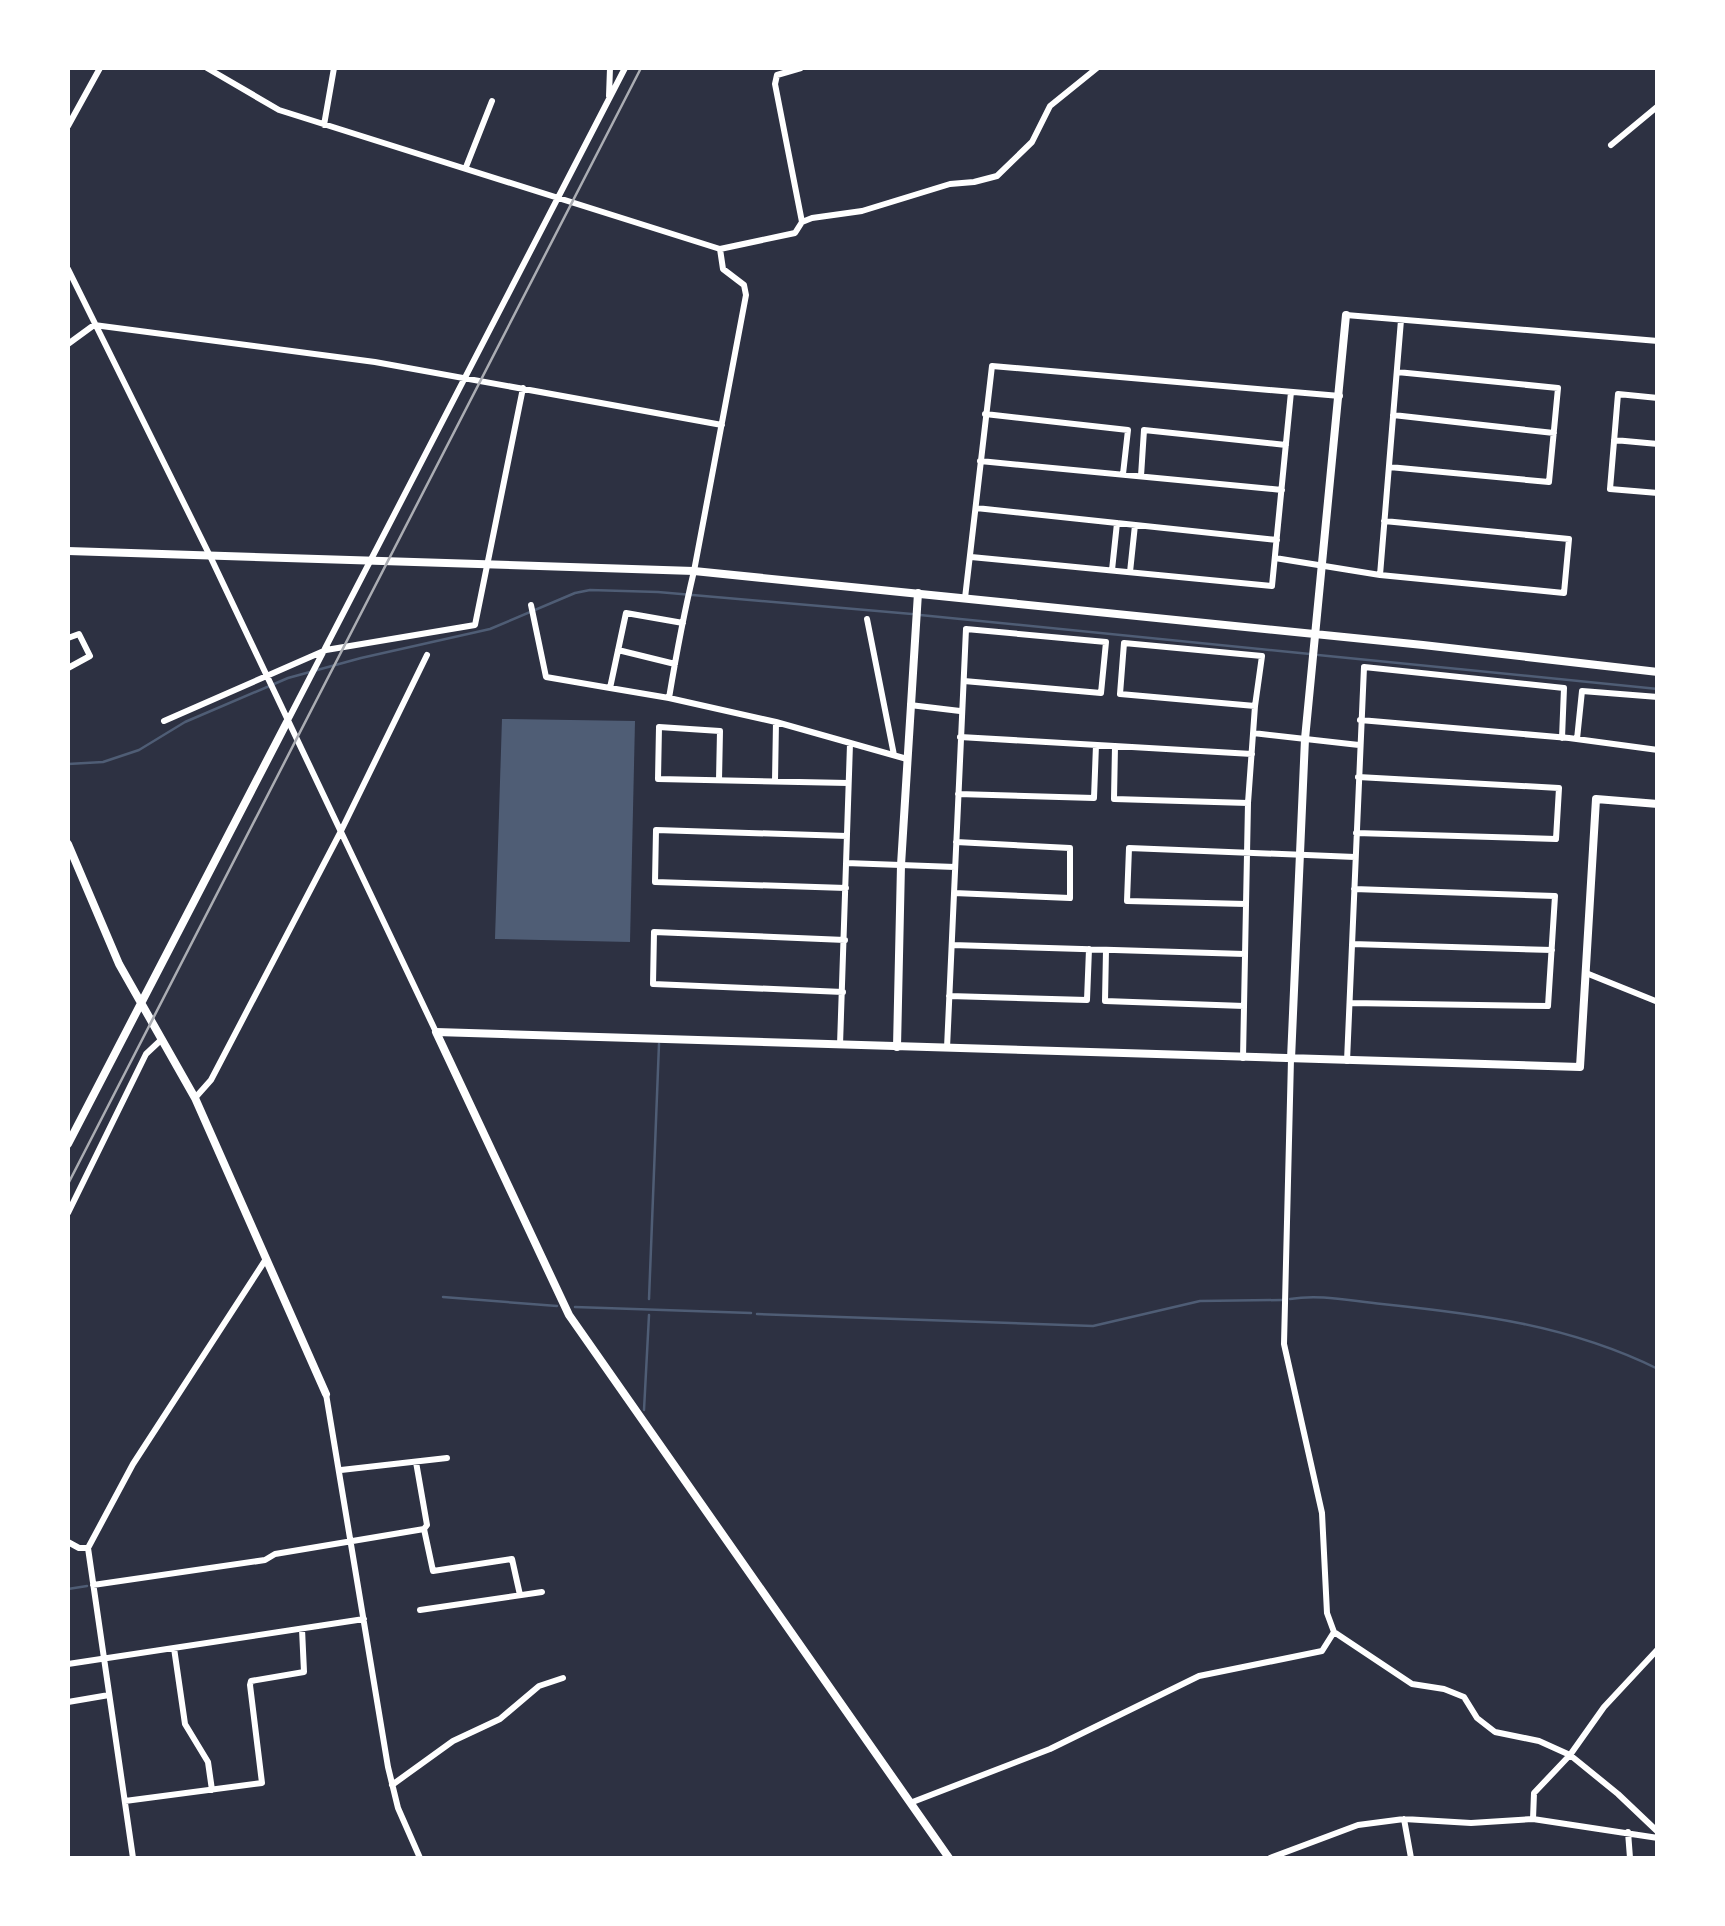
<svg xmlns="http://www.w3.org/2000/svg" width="1725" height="1926" viewBox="0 0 1725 1926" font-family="'PT Serif',serif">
  <rect width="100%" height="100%" fill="#2d3142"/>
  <!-- water -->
  <path fill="#4f5d75" d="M502,719L635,721L630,942L495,939Z"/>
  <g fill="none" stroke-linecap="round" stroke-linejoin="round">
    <!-- stream -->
    <path stroke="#4f5d75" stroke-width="2.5" d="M920,615L1310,654
      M1318,655L1658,689
      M68,764L103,762L139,750L185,722L288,678L361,658L490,629L575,593L590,590L658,592L912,614
      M443,1297L557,1306
      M649,1299L659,1044
      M1290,1299C1321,1294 1350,1301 1382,1304C1478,1314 1569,1325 1658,1369
      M575,1307L751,1313
      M757,1314L1093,1326L1200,1301L1282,1300
      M644,1410L649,1315
      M68,1589L87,1586"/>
    <!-- minor -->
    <path stroke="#fff" stroke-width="6" d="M207,68L279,110L720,249L795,233L802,222L812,218L862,211L950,184L974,182L997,176L1032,142L1050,106L1097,68
      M801,68L777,75L775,84L802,222
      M609,96L610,68
      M324,125L334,68
      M68,126L100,68
      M1611,145L1658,106
      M466,167L492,101
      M68,269L210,556L436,1032
      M1346,315L1658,341
      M68,344L94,325L375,362L722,425
      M1658,398L1618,394L1610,489L1658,493
      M985,414L1128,430L1123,474
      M1393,415L1554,433
      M1614,440L1658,444
      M980,461L1282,490
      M1389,467L1549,482L1558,388L1397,372
      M1141,476L1144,430L1286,445
      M976,508L1277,540
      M971,557L1272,586L1291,392
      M1275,558L1380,575L1564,593L1569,539L1384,521
      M1112,570L1117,523
      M1130,572L1135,525
      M1380,575L1401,320
      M965,598L992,366L1340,396
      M531,605L546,677L610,688
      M867,619L894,755
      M683,623L626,613L610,688L669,698C676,656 684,613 694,571L746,295L744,285L723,269L720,249
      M68,638L79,634L90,656L68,668
      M618,650L675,664
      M669,698L776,722L907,759
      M910,705L960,711
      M1360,720L1569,738L1658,750
      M164,721L326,650L475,625L523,388
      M287,722L625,68
      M1253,733L1359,745
      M960,737L1252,754
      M1577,739L1582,691L1658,697
      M1115,746L1114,799L1248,803
      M719,780L720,731L659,727L658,779L848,783
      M775,781L776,722
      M958,794L1094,798L1096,745
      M1356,833L1556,839L1559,788L1358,777
      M846,863L955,867
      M846,888L655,882L656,830L847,836
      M954,893L1070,898V848L956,842
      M1246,904L1127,901L1129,848L1355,857
      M1352,944L1552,950
      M952,945L1245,954
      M1106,950L1105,1001L1244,1006
      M1586,973L1658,1002
      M843,992L653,984L654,932L845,940
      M949,996L1087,1000L1089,949
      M1350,1003L1548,1006L1555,896L1354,889
      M840,1045L850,744
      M947,1048L966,629L1106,642L1101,693L964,681
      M1243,1058L1248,803L1255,706L1120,694L1124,643L1262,656L1255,706
      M1291,1059L1284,1344L1322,1513L1327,1613L1334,1632L1412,1684L1444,1689L1464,1697L1477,1718L1495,1732L1539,1741L1570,1755L1604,1707L1658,1649
      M1347,1061L1364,667L1564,688L1562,738
      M195,1098L211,1080L340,833L427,655
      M68,1213L146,1054L162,1039
      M326,1394L388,1767L398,1808L420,1858
      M341,1470L447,1458
      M424,1529L433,1571L512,1559L520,1595
      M68,1542L79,1548H88
      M93,1585L265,1560L275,1554L424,1529L427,1525L416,1462
      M420,1610L542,1592
      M174,1648L185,1724L208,1762L212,1790
      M68,1664L364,1619
      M68,1702L109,1695
      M392,1785L453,1741L500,1719L539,1686L563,1678
      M125,1801L262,1783L250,1685L251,1681L304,1672L302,1629
      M910,1803L1050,1749L1199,1676L1322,1651L1334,1632
      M1404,1819L1411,1858
      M1533,1819L1534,1793L1570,1755L1618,1794L1658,1832
      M1628,1832L1630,1858
      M133,1858L88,1548L133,1464L266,1259
      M1270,1858L1358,1825L1404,1819L1471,1823L1533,1819L1658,1838"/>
    <!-- tertiary -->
    <path stroke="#fff" stroke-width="8" d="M68,551L694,571L1423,645L1658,672
      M68,844L119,964L195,1098L326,1394
      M897,1047L901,865L918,593
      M1291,1059L1305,739L1346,315
      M68,1144L287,722
      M949,1858L569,1315L436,1032L1580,1067L1596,799L1658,804"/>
    <!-- rail -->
    <path stroke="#abadb3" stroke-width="2.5" d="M68,1184L641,68"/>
  </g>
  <!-- border -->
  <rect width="1725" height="1926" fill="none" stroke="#ffffff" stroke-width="140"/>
</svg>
